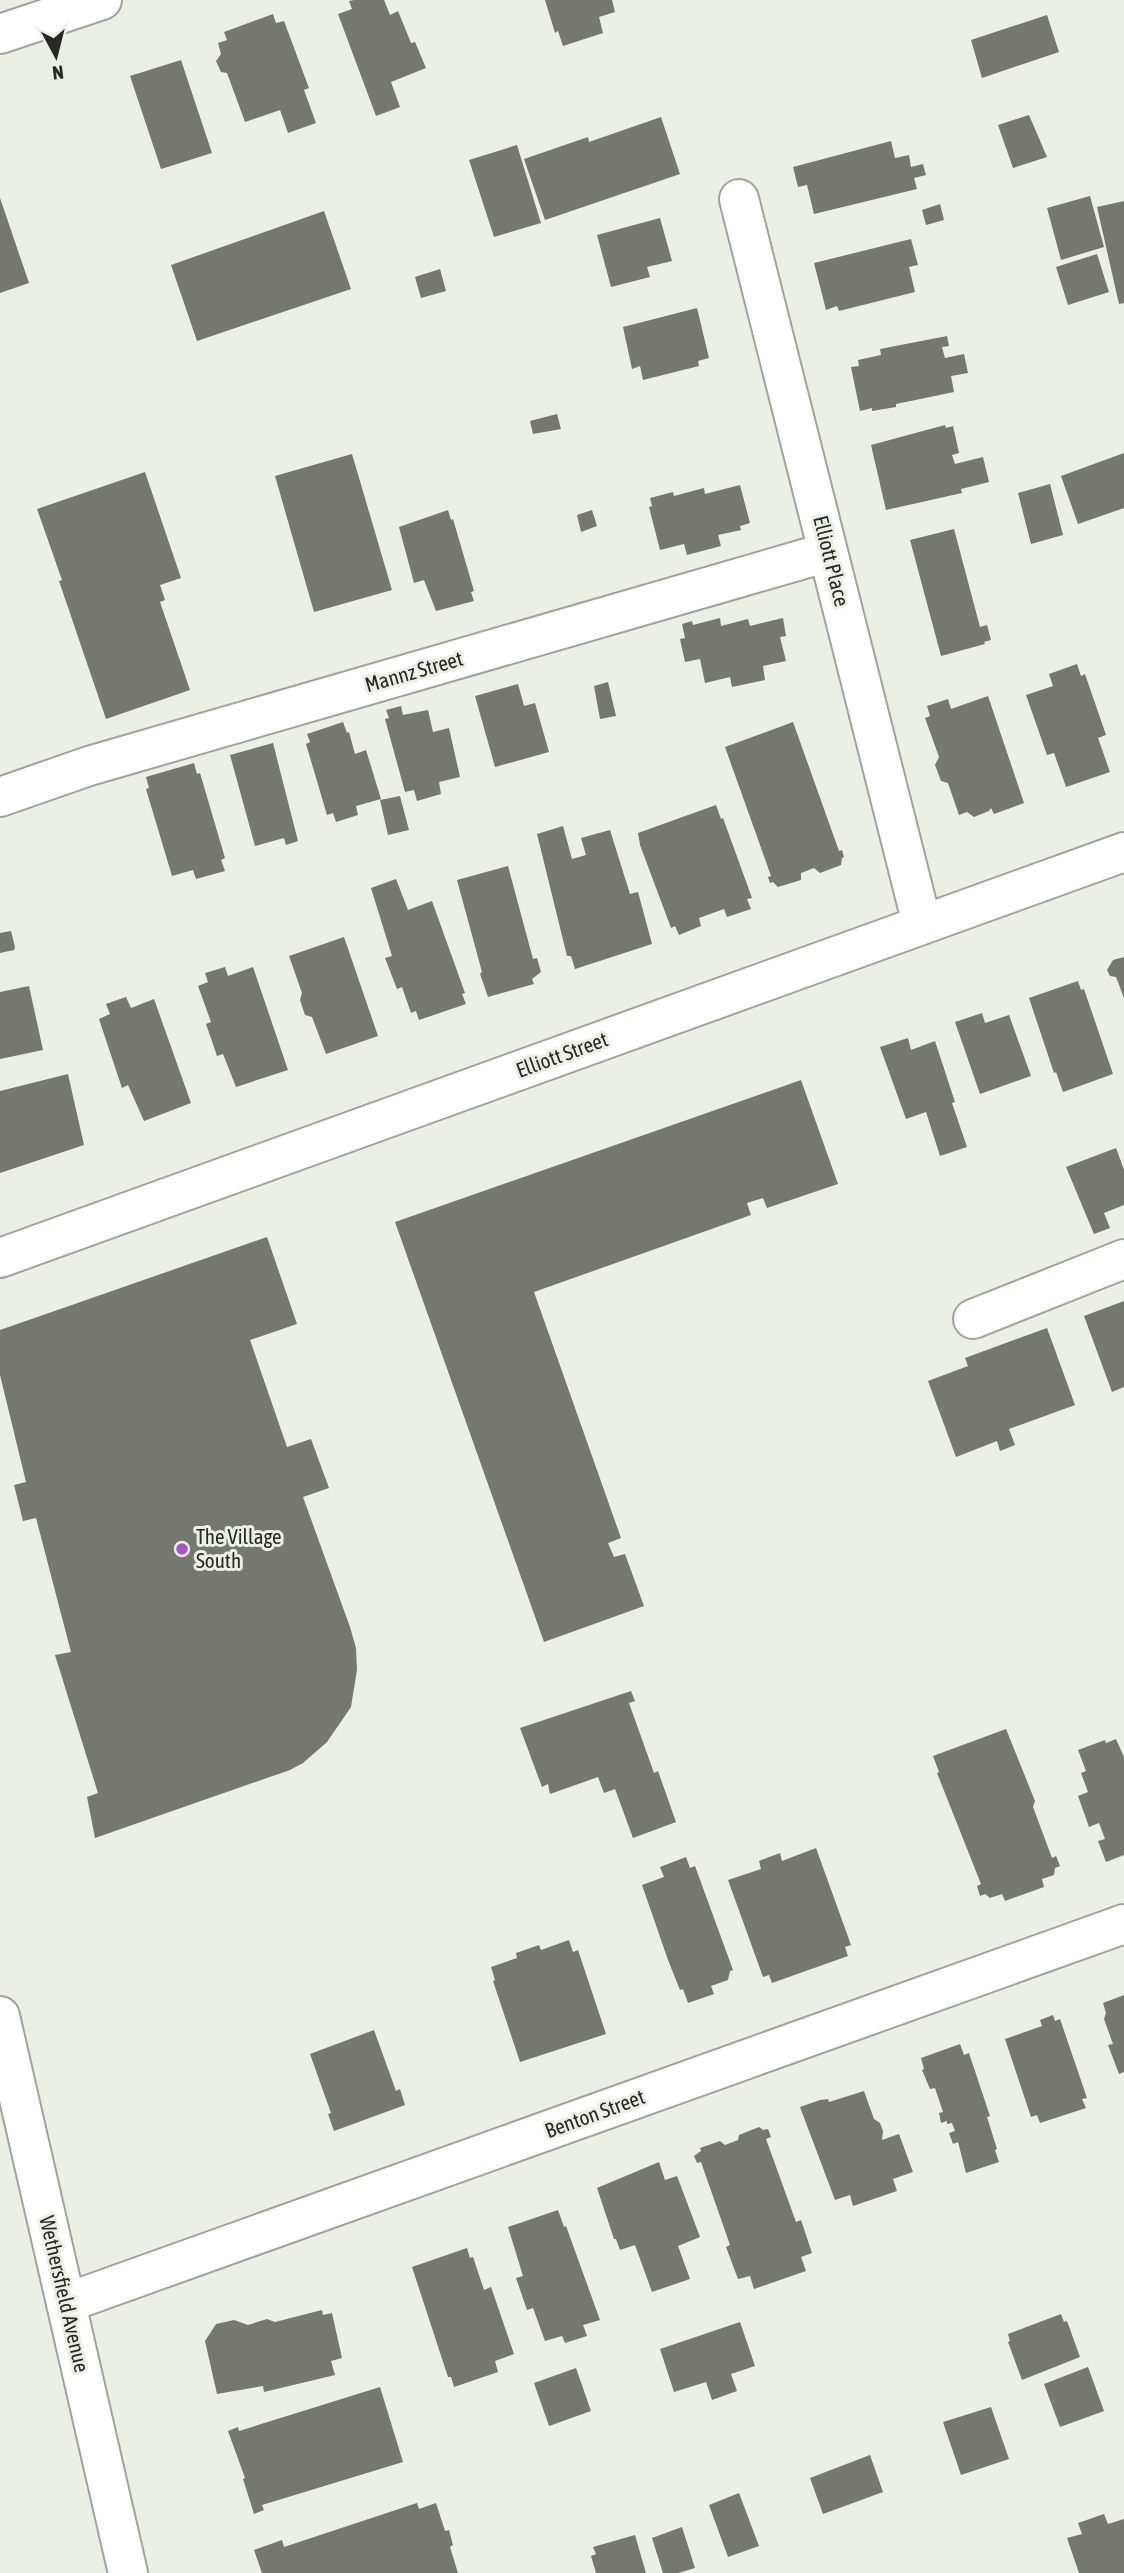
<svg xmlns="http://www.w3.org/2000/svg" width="1124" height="2573" viewBox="0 0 1124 2573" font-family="'Asap Condensed',sans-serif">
  <rect width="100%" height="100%" fill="#ecefe6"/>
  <!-- building -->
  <path fill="#767870" d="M354,0H384L390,15L398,11L411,43L415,42L426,68L391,82L400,107L376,116L338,14L352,9L349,1Z
    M545,0H612L615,12L599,17L603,33L563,46L558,31L555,33Z
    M273,14L276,23L284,21L309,88L304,90L316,123L288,133L280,110L245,122L227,73L221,72L216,61L221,54L218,43L227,40L224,32Z
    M1047,15L1059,52L982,78L971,40Z
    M181,60L212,153L161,169L130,76Z
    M1029,115L1047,157L1013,168L998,125Z
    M661,117L680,174L545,220L524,159L588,137L589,142Z
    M891,141L895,158L909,155L911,167L923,164L926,175L914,178L917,189L814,214L807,185L798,187L793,167Z
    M517,145L541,223L494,237L469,160Z
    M1090,196L1104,247L1061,260L1047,208Z
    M0,198L29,283L0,293Z
    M1124,201V303L1119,304L1097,207Z
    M940,204L944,220L926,225L922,210Z
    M324,211L351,289L197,341L171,265Z
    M660,218L672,261L647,267L650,277L611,287L597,235Z
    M911,239L918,265L909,267L915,292L839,311L837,306L826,310L814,263Z
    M1097,254L1109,292L1068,305L1056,267Z
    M440,269L446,291L421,298L415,277Z
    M697,308L709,358L698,361L699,366L643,380L640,366L632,369L623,327Z
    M947,336L949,346L942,347L945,358L964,354L968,373L951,376L954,392L896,404V407L872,411V408L860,411L851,367L859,366L858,360L881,355L880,349Z
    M557,414L561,429L533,434L530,421Z
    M945,425L946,428L953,426L956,439L959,453L952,455L955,464L983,457L989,482L961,489L962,493L886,510L871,445Z
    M1124,453V508L1078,524L1061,476Z
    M352,454L392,590L314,612L275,476Z
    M145,472L181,578L160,585L165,600L160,602L190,690L106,719L59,581L62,580L37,509Z
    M1050,484L1063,535L1031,544L1018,493Z
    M740,485L750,523L740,526L741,530L718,535L721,546L687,555L684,544L660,550L649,507L652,506L650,498L673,492L674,496L704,488L705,494Z
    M448,510L451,520L453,519L474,591L471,592L474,601L436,611L424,580L414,583L399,527Z
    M592,510L597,526L581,532L577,515Z
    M954,529L980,627L987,625L991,640L984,642L985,644L941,656L910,540Z
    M720,618L721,626L748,619L750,626L783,618L786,636L780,637L786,661L763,666L765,680L732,687L730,677L705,683L700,659L685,662L680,639L685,638L682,624L692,621L693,625Z
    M1077,664L1081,676L1085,674L1106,735L1098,738L1110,772L1066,787L1054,753L1047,755L1026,695L1053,686L1049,674Z
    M608,682L616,716L600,719L594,686Z
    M518,684L524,706L535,703L549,752L495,767L475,696Z
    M988,696L1024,803L994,814L991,808L989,811L974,817L967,812L959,815L948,783L941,781L935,765L939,757L925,718L930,716L927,706L948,699L951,709Z
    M401,706L403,715L428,710L433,732L449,728L460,777L439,782L441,794L417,801L414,790L405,792L385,719L389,718L386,710Z
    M343,722L347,733L349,732L355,754L366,750L381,799L356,806L358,815L336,822L333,813L327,815L306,744L310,742L307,734Z
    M793,722L839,851L842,850L844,857L842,858L841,865L820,873L814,868L801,873V880L778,887L773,882L770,883L768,877L771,876L725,747Z
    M273,743L298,841L286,845L284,838L255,846L230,755Z
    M194,763L197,774L200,773L225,858L221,860L225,871L196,879L193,870L172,876L146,789L149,788L146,777Z
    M400,796L409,830L388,835L380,800Z
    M716,805L721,819L723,818L752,898L747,899L751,909L727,917L724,909L699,918L701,926L679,935L675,926L671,928L640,845L638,833Z
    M563,826L572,859L586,855L581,838L610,830L630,894L638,892L652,944L575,969L571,956H567L537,834Z
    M508,866L533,959L537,958L541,972L532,979L534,984L488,997L480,974L482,972L457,880Z
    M396,879L408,910L432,901L465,993L462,994L466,1004L419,1020L416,1011L411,1013L402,987L397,989L385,958L392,956L371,888Z
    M11,931L15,947L14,950L0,953V933Z
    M344,937L378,1036L326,1054L312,1017L305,1015L300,1000L302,993L289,956Z
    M1124,957V998L1116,977L1110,976L1107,970L1113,960Z
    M225,967L228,976L253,967L288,1070L236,1087L223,1054L217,1056L206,1024L211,1022L198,986L208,982L205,973Z
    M1078,981L1081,990L1084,989L1113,1074L1063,1092L1056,1072L1054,1073L1029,998Z
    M29,986L43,1050L0,1059V992Z
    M126,997L131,1008L154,999L191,1103L144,1121L128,1085L122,1088L99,1019L110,1014L106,1004Z
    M982,1013L985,1023L1009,1015L1031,1076L980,1094L955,1022Z
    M908,1038L911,1050L935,1041L955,1102L952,1103L967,1147L940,1156L926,1112L906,1119L880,1047Z
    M68,1074L84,1145L0,1173V1091Z
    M801,1080L838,1184L767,1208L763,1198L747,1203L751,1215L534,1292L621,1538L608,1543L614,1557L625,1554L644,1606L544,1642L395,1222Z
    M1116,1148L1124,1170V1205L1104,1213L1110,1228L1094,1234L1066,1167Z
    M267,1237L297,1324L250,1340L287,1447L311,1439L329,1488L303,1497L350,1627L356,1648L357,1670L351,1707L327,1742L303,1763L290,1770L95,1838L87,1797L98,1793L55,1655L71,1652L36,1518L23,1521L14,1485L26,1482L0,1375V1330Z
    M1124,1301V1387L1112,1392L1084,1316Z
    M1047,1328L1075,1405L1009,1429L1015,1445L1000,1451L997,1441L956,1457L928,1381L968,1366L965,1358Z
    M631,1691L635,1701L629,1703L654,1773L658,1771L676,1822L633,1838L615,1789L604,1793L598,1777L550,1794L548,1784L542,1787L520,1728Z
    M1006,1729L1035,1801L1033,1807L1052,1858L1056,1856L1060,1866L1055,1868L1054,1875L1042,1879L1044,1887L1005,1901L1002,1894L990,1898L985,1894L980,1896L977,1886L981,1884L937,1773L939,1772L933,1756Z
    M1116,1739L1124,1757V1855L1106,1862L1098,1841L1105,1839L1099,1823L1089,1827L1078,1796L1088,1792L1081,1773L1086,1771L1078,1750L1105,1740L1106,1743Z
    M816,1848L851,1945L845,1947L848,1956L772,1983L769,1975L763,1977L728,1880L761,1869L759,1861L780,1853L782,1861Z
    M686,1857L690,1868L695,1866L733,1970L730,1971L728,1980L711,1986L714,1994L688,2003L683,1989L680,1990L668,1960L642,1885L664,1877L660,1867Z
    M569,1940L573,1952L578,1950L606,2034L520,2062L493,1981L495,1980L491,1967L517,1958L516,1953L539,1945L541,1950Z
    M1124,1995V2072L1119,2074L1108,2045L1113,2044L1104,2019L1106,2013L1103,2003Z
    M1053,2015L1055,2021L1060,2019L1087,2098L1082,2099L1086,2108L1040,2123L1037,2115L1031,2117L1005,2039L1042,2026L1040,2020Z
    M374,2030L396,2091L400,2089L405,2105L334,2131L328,2114L331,2113L310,2054Z
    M960,2044L964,2055L969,2053L990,2116L987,2117L997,2149L995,2150L999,2162L966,2173L958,2142L953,2144L949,2133L955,2131L952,2123L947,2124V2121L941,2123L939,2113L943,2112L935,2088L930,2089L922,2070L924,2069L921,2058Z
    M864,2091L874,2119L880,2123L883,2131L882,2140L899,2134L913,2172L893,2179L897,2191L853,2206L850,2195L835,2200L800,2107L820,2100L828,2099L829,2102Z
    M759,2127L763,2130L768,2129L771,2137L766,2139L796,2222L801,2220L812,2253L801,2257L806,2271L754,2289L750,2276L738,2279L726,2247L730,2245L701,2162L697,2163L694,2156L701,2151L700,2148L720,2141L725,2145L738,2140L739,2135Z
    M659,2162L665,2180L677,2176L700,2237L678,2246L690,2279L652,2292L635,2245L620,2250L616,2239H614L597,2188Z
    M558,2210L564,2227L566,2226L600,2320L583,2325L587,2336L565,2343L562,2336L545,2341L533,2308L527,2310L516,2278L523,2276L508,2227Z
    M467,2248L470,2258L473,2257L484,2290L491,2287L514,2354L495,2361L498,2372L454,2387L451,2377H448L412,2267Z
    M322,2310L323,2315L332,2313L342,2358L331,2361L335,2375L264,2392L263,2386L217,2394L205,2341L216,2324L234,2320L248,2325L267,2319L275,2322Z
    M1061,2314L1064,2322L1067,2321L1080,2357L1022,2380L1008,2342L1010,2341L1008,2334Z
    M740,2322L755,2366L731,2374L737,2391L712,2400L706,2382L674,2392L660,2349Z
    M1088,2367L1104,2411L1060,2427L1044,2384Z
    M576,2368L591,2411L549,2426L534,2383Z
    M380,2387L403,2462L262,2505L264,2510L254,2514L243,2479L245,2478L228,2431L238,2427L239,2431Z
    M991,2407L1009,2459L961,2475L943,2422Z
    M870,2455L883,2492L823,2514L810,2478Z
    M739,2493L759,2546L728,2557L709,2505Z
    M417,2503L419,2509L436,2503L445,2531L449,2530L453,2545L450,2547L458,2573H262L254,2550L282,2540L284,2547Z
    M1104,2514L1108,2524L1124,2519V2573H1079L1067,2538L1082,2534L1078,2523Z
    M682,2527L695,2568L678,2573H663L652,2538Z
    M635,2535L646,2573H596L591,2556L596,2554L593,2547Z"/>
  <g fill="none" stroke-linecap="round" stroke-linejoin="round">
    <defs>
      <path id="minor" d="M0,34L102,0
        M739,199L922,924
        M0,797L89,766L828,552
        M0,1258L1124,852
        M973,1319L1124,1259
        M66,2303L1124,1924"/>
      <path id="major" d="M0,2016L128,2573"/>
    </defs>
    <!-- minor casing -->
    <use href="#minor" stroke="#a1a39b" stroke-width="42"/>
    <!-- major casing -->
    <use href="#major" stroke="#a1a39b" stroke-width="42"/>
    <!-- minor -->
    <use href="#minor" stroke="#fff" stroke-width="38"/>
    <!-- major -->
    <use href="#major" stroke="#fff" stroke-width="38"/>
  </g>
  <!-- markers -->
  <circle fill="#a655c5" stroke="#ecefe6" stroke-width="2.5" cx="182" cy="1549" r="7"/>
  <g text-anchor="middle" stroke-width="6" stroke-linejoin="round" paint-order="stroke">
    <!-- street labels -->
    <g font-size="21" fill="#282926" stroke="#ecefe6">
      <text transform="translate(831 561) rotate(76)" y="7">Elliott Place</text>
      <text transform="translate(414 672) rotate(-16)" y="7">Mannz Street</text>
      <text transform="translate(562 1055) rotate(-20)" y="7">Elliott Street</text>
      <text transform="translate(595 2114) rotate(-20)" y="7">Benton Street</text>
      <text transform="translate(64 2294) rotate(77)" y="7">Wethersfield Avenue</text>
    </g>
    <!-- poi labels -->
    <g font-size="21" fill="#282926" stroke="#ecefe6" text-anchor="start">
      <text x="196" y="1544">The Village<tspan x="196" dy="24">South</tspan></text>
    </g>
  </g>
  <!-- north arrow -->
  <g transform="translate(56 56) rotate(173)" stroke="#ecefe6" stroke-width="5" paint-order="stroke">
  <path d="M0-5L12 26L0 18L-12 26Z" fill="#282926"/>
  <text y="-10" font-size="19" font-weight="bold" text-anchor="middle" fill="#282926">N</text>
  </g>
</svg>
